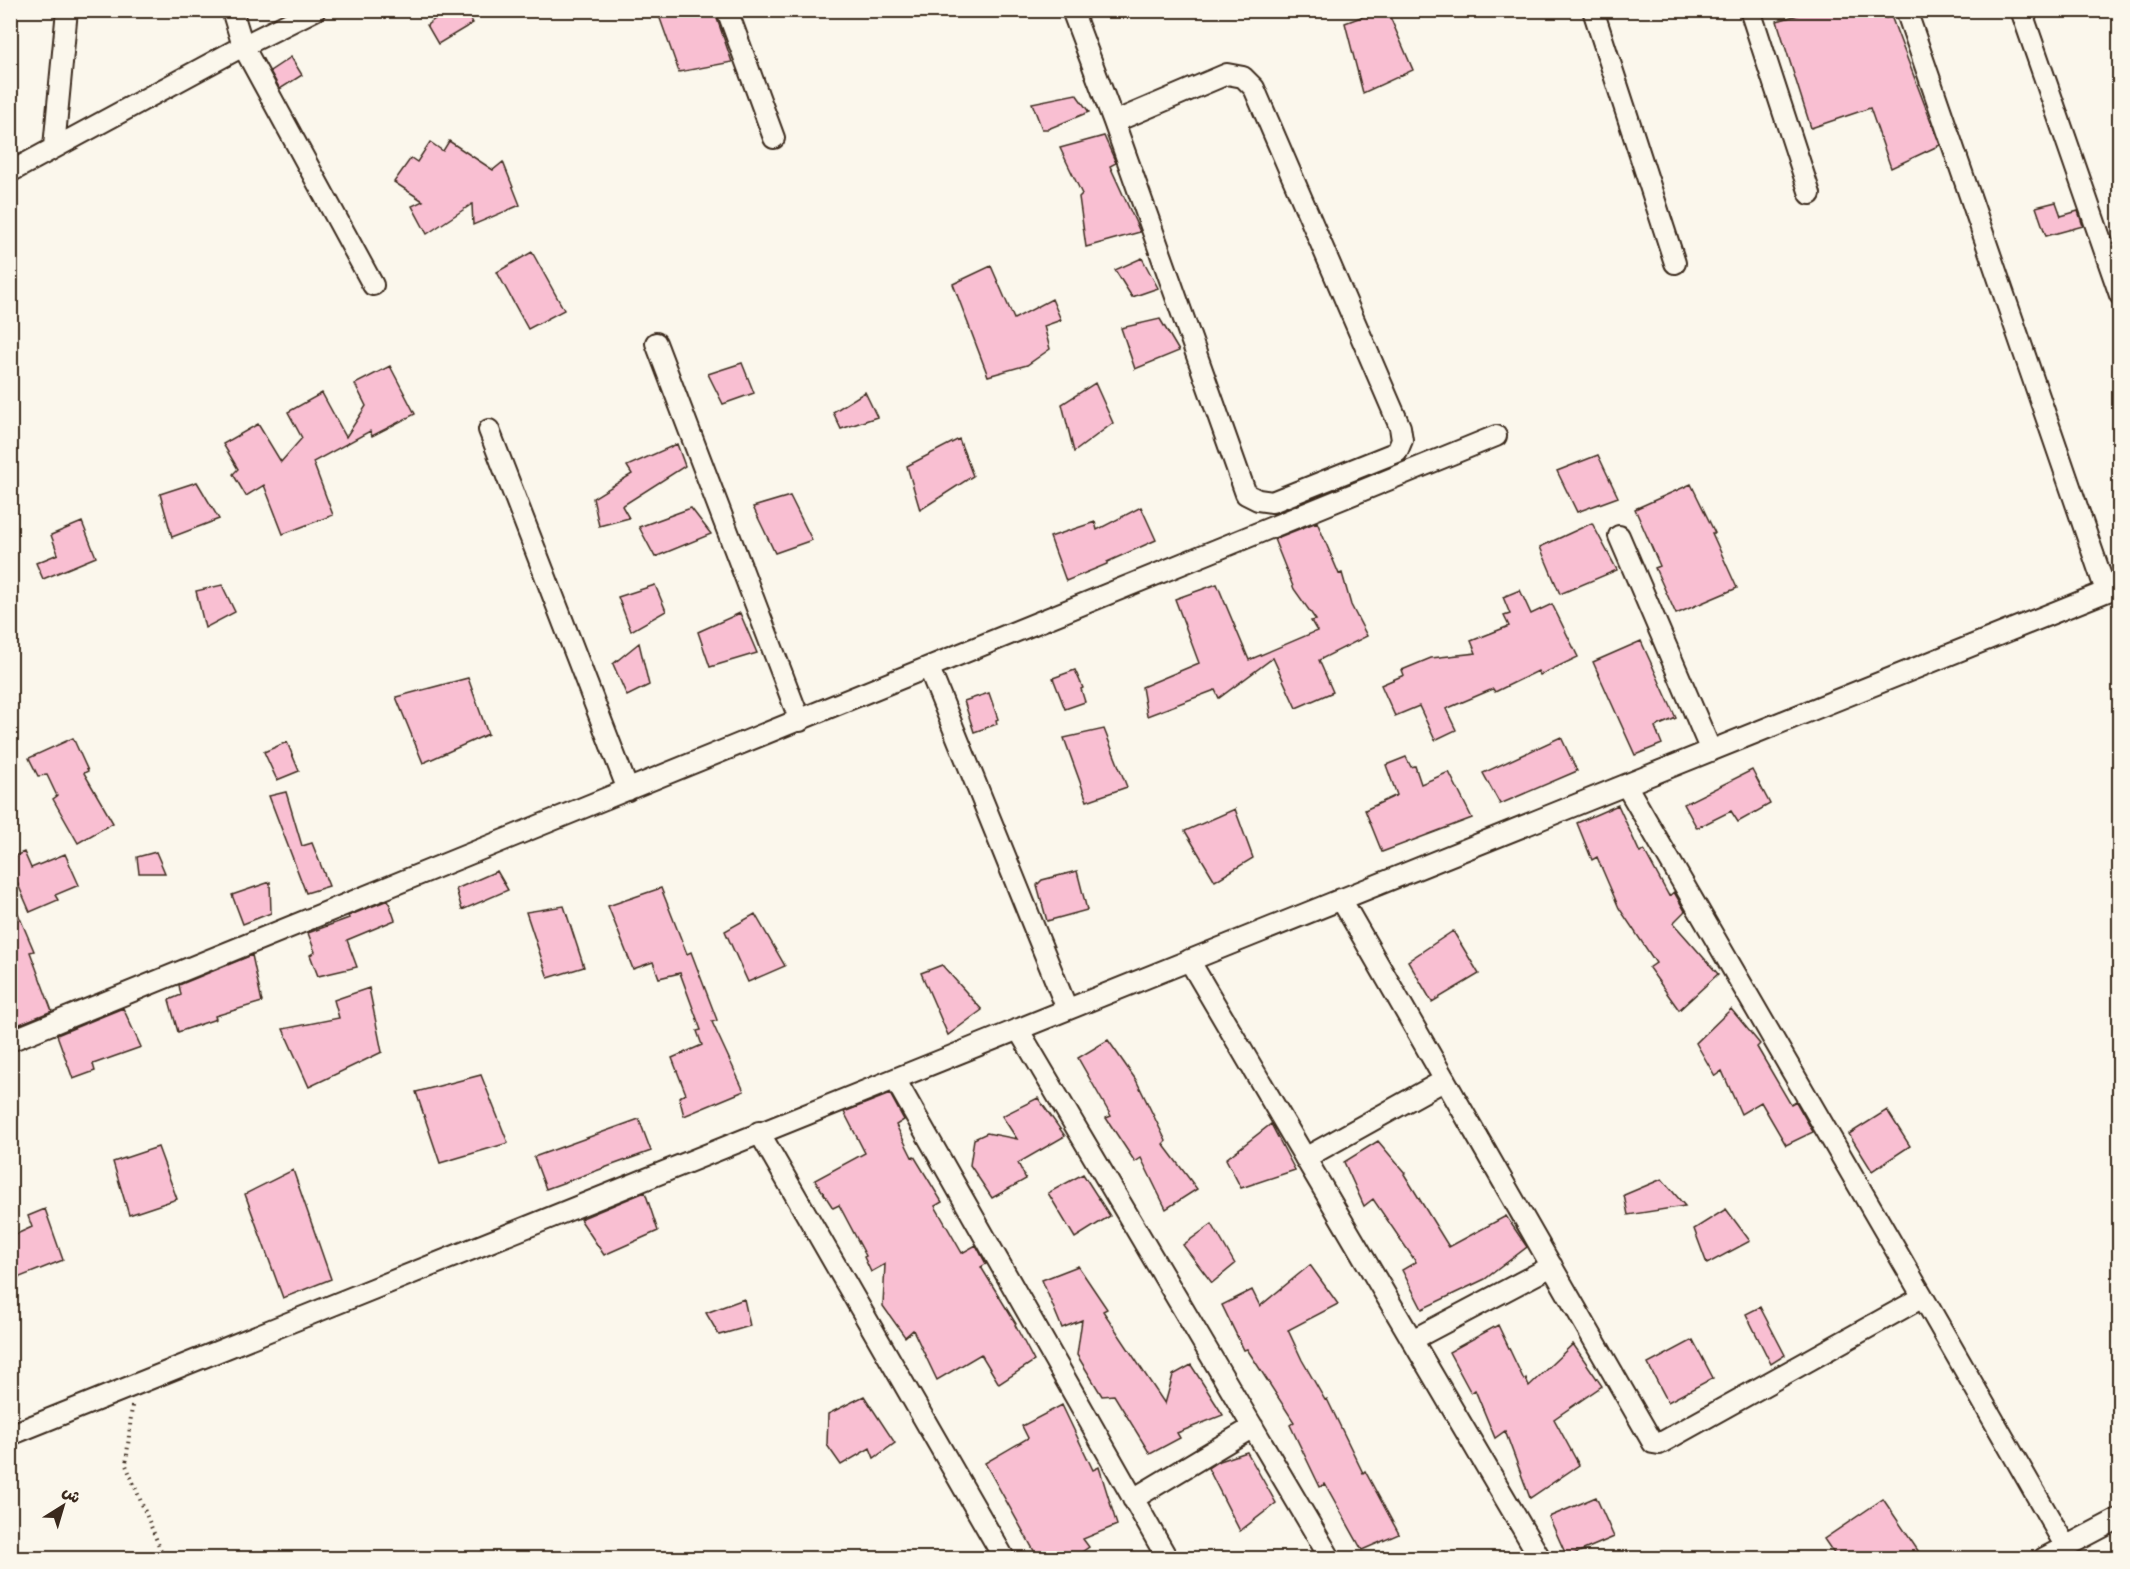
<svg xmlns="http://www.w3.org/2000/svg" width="2130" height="1569" viewBox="0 0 2130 1569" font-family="Dekko,'Playpen Sans Arabic',sans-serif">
  <rect width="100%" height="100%" fill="#fbf7ec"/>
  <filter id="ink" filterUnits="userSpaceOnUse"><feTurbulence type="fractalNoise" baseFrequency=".0167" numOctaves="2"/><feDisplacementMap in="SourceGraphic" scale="12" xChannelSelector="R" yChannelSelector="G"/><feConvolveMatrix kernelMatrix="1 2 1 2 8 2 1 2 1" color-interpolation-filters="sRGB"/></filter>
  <g filter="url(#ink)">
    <!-- building -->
    <path fill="#f9bfd2" stroke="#3b2a1e" stroke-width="1.5" d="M447,10H466L473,23L438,44L427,25Z
      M657,10H714L732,62L679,72Z
      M1380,10H1387L1413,70L1363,93L1345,23Z
      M1815,10H1883L1886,18L1891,16L1940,145L1891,168L1870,108L1811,128L1777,21Z
      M291,57L302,75L280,89L270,71Z
      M1076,94L1089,112L1048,129H1042L1032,103Z
      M1104,136L1116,163L1110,166L1140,232L1086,247L1079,197L1082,194L1060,148Z
      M449,141L493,170L503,162L520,205L473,225L472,204L427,234L412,206L423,201L394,182L411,158L417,162L430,142L443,151Z
      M2056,202L2061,216L2078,211L2083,226L2046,236L2036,207Z
      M532,252L564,310L528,329L497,272Z
      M1142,258L1158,288L1132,297L1115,270Z
      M991,266L1014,319L1052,299L1061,320L1044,326L1050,349L1027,365L988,376L953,284Z
      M1160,319L1179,351L1135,369L1121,328Z
      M742,363L754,393L723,404L708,374Z
      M390,366L415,414L372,436L370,431L313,462L333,515L283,534L264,485L246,496L233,474L238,469L223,444L258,424L281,462L302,438L288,412L322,393L346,437L366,406L355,384Z
      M1095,383L1113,423L1074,452L1062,404Z
      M865,392L877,417L841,429L833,412Z
      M959,439L973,476L920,510L907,466Z
      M677,444L685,466L622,506L629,518L599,526L593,498L632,474L627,466Z
      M1598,455L1618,497L1577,512L1557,471Z
      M197,482L219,519L172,537L160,494Z
      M1691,484L1715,533H1712L1737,588L1676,614L1655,568L1660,566L1635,509Z
      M790,496L812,540L775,553L753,507Z
      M1141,507L1156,540L1107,562V564L1066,581L1050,537L1095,522L1097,530Z
      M691,508L711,534L655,557L639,527Z
      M82,522L96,557L43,579L36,563L58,554L51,535Z
      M1317,522L1339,574L1342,573L1351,605L1367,636L1319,660L1333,692L1296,708L1273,658L1219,698L1215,690L1147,716L1142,687L1199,663L1175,599L1217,584L1249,660L1317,631L1311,621L1316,620L1294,589L1274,539Z
      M1592,523L1617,570L1560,594L1540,547Z
      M222,585L235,612L205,628L196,591Z
      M655,585L666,611L631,631L618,597Z
      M1520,590L1531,614L1552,604L1578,657L1540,675L1538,671L1495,692L1493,689L1446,709L1456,730L1435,740L1419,706L1395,716L1381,685L1404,675L1402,670L1431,658L1476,653L1471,641L1509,626L1504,616L1510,614L1503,597Z
      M740,613L757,653L710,667L698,632Z
      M1641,641L1676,718L1655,727L1662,744L1635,755L1593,662Z
      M639,643L649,685L627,696L613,664Z
      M1075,670L1083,688L1081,689L1085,702L1065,709L1053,678Z
      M468,678L488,734L423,763L396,697Z
      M989,693L998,719L996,720L997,724L974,732L964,701Z
      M1104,729L1127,787L1087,801L1064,738Z
      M1561,737L1577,771L1500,804L1483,773Z
      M73,738L88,771L84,773L113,823L78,843L53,799L57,796L47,775L38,776L29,758Z
      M287,742L299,771L277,780L264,752Z
      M1406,757L1411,767L1415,766L1421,784L1449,772L1472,818L1382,852L1365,810L1397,795L1386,765Z
      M1752,770L1770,804L1738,822L1731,811L1697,828L1684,804Z
      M286,792L302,846L312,843L329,886L306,893L269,796Z
      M1618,805L1640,853L1644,850L1669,896L1674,892L1685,911L1673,923L1718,974L1679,1010L1649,968L1656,963L1619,908L1597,857L1592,860L1577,823Z
      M1235,809L1253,858L1215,881L1185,831Z
      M24,852L31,868L65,854L79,885L55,895L58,900L30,912L10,866V858Z
      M156,852L165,873H139L137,857Z
      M497,871L508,890L462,910L456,889Z
      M1077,871L1087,910L1047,921L1037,885L1042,880Z
      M270,882L271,913L243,924L232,895Z
      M661,888L687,954L691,952L717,1020L712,1022L744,1091L684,1116L679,1097L686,1094L672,1058L702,1045L697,1031L701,1030L680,973L659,978L653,962L633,969L608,906Z
      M11,897L34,951L30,952L52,1011L10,1028Z
      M388,900L395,920L347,940L357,967L318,976L310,955L315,952L308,933L349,918L348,916Z
      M564,906L584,967L548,978L526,912Z
      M755,914L785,966L748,982L725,931Z
      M1453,931L1479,974L1432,1002L1408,961Z
      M252,955L262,1002L215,1016L216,1019L178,1032L169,1000L181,995L179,985Z
      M942,965L982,1010L948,1035L921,973Z
      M369,988L382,1052L309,1087L283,1029L339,1018L334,1000Z
      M123,1008L141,1047L93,1064L95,1071L73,1079L57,1035Z
      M1731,1009L1760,1044L1757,1047L1791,1105L1796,1102L1813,1132L1786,1145L1761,1102L1741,1114L1722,1071L1715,1076L1696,1043Z
      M1108,1040L1136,1080L1166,1141L1163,1144L1197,1189L1166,1209L1141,1158L1135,1162L1106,1118L1111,1116L1078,1058Z
      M481,1075L508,1143L440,1163L416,1092Z
      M890,1094L904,1120L896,1125L912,1157L914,1156L942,1202L935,1206L962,1253L976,1245L986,1264L981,1267L1016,1324L1015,1325L1034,1361L999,1384L981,1354L937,1380L913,1330L905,1337L883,1306L885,1264L871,1272L864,1257L866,1256L839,1205L833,1208L815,1180L865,1153L844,1112Z
      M1038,1098L1065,1136L1018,1163L1026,1179L992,1198L970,1165L974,1139L987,1133L1017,1139L1002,1116Z
      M1887,1110L1910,1146L1872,1171L1849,1134Z
      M639,1119L651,1151L546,1189L534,1157Z
      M1271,1124L1295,1170L1241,1188L1226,1159Z
      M1378,1141L1405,1173L1404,1174L1449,1247L1506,1216L1527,1247L1485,1279L1422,1309L1402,1270L1416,1262L1373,1199L1364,1206L1344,1162Z
      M158,1147L177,1199L129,1215L113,1162Z
      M293,1170L331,1279L283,1298L245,1194Z
      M1083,1174L1110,1216L1075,1238L1048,1193Z
      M1662,1179L1685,1206L1628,1215L1624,1195Z
      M645,1192L658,1231L604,1255L580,1219Z
      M45,1209L63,1260L10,1281V1237L32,1227L28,1216Z
      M1726,1209L1750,1241L1707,1264L1694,1229Z
      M1212,1224L1235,1264L1212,1283L1183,1245Z
      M1310,1265L1338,1304L1288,1330L1302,1360L1325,1400L1327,1399L1363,1473L1365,1471L1399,1534L1362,1550L1325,1484L1320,1487L1290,1425L1294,1422L1247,1349L1244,1350L1222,1305L1252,1290L1260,1306Z
      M1078,1266L1107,1309L1103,1311L1165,1404L1173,1375L1191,1365L1223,1415L1177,1433L1180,1438L1150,1454L1114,1395L1102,1396L1077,1355L1082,1320L1062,1328L1042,1280Z
      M744,1299L750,1326L719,1335L706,1313Z
      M1760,1307L1785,1355L1771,1364L1746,1314Z
      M1498,1325L1524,1380L1526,1378L1529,1386L1573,1344L1602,1386L1554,1419L1579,1465L1530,1498L1505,1431L1495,1438L1475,1390L1471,1393L1449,1352Z
      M1693,1340L1713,1378L1668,1402L1648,1364Z
      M864,1396L895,1443L874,1458L870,1448L841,1465L827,1445L828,1414Z
      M1062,1405L1093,1470L1099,1467L1117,1525L1083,1539L1089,1547L1073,1558H1038L985,1463L1028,1438L1022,1426Z
      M1247,1452L1276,1503L1240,1531L1208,1468L1217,1462Z
      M1596,1497L1614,1537L1567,1557L1549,1517Z
      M1883,1499L1923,1558H1837L1824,1539Z"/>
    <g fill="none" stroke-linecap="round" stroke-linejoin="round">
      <defs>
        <path id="minor" d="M232,10L243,46L373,285
          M727,10L774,138
          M1072,10L1114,122L1246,494L1258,500L1272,502L1397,452L1402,440L1400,427L1254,88L1243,77L1227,74L1114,122
          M1593,10L1675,263
          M1750,10L1810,194
          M1906,10L2106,591
          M2021,10L2120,295
          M54,147L67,10
          M10,172L243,46L315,10
          M656,343L800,721
          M489,430L628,790
          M1619,536L1711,751
          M929,668L1067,1009
          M1626,785L1923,1297L2066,1547
          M1341,899L1653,1443L1659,1444L1923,1297
          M1189,960L1540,1558
          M1018,1029L1330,1558
          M10,1041L1496,436
          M895,1079L1167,1558
          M759,1132L1004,1558
          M1305,1158L1445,1080
          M1412,1340L1552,1266
          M10,1435L2120,586
          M1133,1499L1253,1427
          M2044,1558L2120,1518"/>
      </defs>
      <!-- minor casing -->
      <use href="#minor" stroke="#3b2a1e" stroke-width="24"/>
      <!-- path -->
      <path stroke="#3b2a1e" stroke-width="4" stroke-dasharray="1.5 4.5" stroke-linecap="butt" d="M132,1406L126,1465L164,1558"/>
      <!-- minor -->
      <use href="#minor" stroke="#fbf7ec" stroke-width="20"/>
    </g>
  </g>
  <!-- margin -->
  <rect width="2130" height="1569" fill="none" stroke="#fbf7ec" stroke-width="36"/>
  <rect x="18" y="18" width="2094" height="1533" fill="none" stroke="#3b2a1e" stroke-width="2" filter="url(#ink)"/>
  <!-- north arrow -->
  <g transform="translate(63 1506) rotate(37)" stroke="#fbf7ec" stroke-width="4.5" paint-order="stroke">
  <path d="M0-4.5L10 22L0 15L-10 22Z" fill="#3b2a1e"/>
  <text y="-9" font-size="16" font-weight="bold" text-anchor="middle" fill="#3b2a1e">ش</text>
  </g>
</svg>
